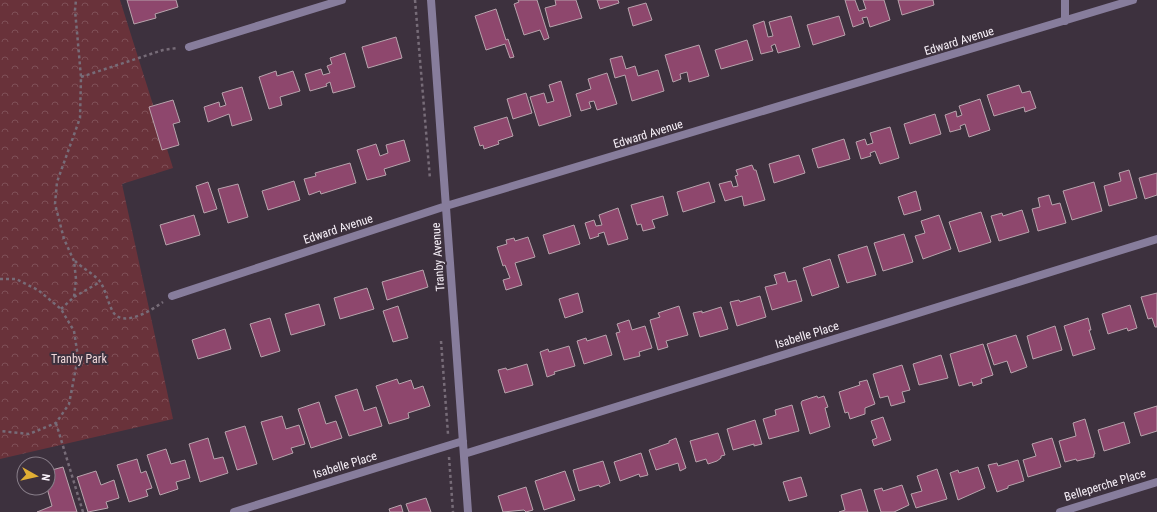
<svg xmlns="http://www.w3.org/2000/svg" width="1157" height="512" viewBox="0 0 1157 512" font-family="'Roboto Condensed',sans-serif">
  <defs>
    <pattern id="park-crowns" width="20" height="18" patternUnits="userSpaceOnUse"><rect width="20" height="18" fill="#69323a"/><path d="M2 6a3 3 0 1 1 6 0M12 15a3 3 0 1 1 6 0" fill="none" stroke="#7f5057"/></pattern>
  </defs>
  <rect width="100%" height="100%" fill="#3d313e"/>
  <!-- park -->
  <path fill="url(#park-crowns)" d="M0,0H120L173,168L122,184L173,419L0,459Z"/>
  <!-- building -->
  <path fill="#8e476d" stroke="#b8a4ad" d="M127,0H176L178,7L155,14L156,18L134,24Z
    M518,0H537L549,38L544,40L540,30L524,35L514,4L519,2Z
    M555,0H576L582,18L550,27L545,8L556,5Z
    M597,0H618L619,3L600,9Z
    M845,0H855L859,11L866,9L863,0H884L890,20L870,27L867,17L862,18L864,23L853,27Z
    M898,0H933L934,5L902,15Z
    M646,3L652,20L633,26L628,8Z
    M496,9L506,40L508,39L514,57L510,58L505,44L486,50L475,16Z
    M791,16L800,47L778,53L775,44L771,46L773,51L761,54L753,25L764,21L768,37L773,36L769,22Z
    M839,16L845,35L813,45L807,25Z
    M396,37L402,58L368,68L362,47Z
    M747,40L753,60L721,69L715,50Z
    M699,45L709,76L689,82L687,72L680,74L681,79L673,82L665,55Z
    M345,53L355,87L333,93L330,82L326,84L327,86L310,91L305,74L321,69L323,75L330,73L327,66L332,64L330,58Z
    M622,56L626,69L635,66L638,76L658,70L664,91L632,101L625,75L615,78L610,59Z
    M276,71L277,76L293,71L300,91L280,97L282,105L269,109L259,77Z
    M607,73L617,104L597,110L594,101L589,102L591,108L581,111L576,94L591,89L588,79Z
    M561,81L571,116L539,126L530,97L544,93L547,103L554,101L549,85Z
    M1019,85L1022,93L1030,91L1036,108L1025,112L1024,107L994,116L987,95Z
    M242,87L252,120L232,126L229,114L208,122L204,107L219,102L220,107L226,105L222,93Z
    M526,93L532,113L513,119L507,99Z
    M980,99L990,130L969,137L965,124L960,126L961,129L950,132L945,115L956,111L957,117L962,115L959,106Z
    M173,100L180,122L173,124L179,145L162,150L149,107Z
    M935,114L941,134L910,144L904,124Z
    M507,117L513,136L498,141L499,144L484,149L483,145L480,146L474,127Z
    M890,127L899,158L880,164L875,151L870,153L871,156L861,159L856,142L865,139L867,145L873,143L870,133Z
    M844,139L850,159L818,168L812,149Z
    M404,140L410,161L384,169L386,175L367,180L357,150L376,144L380,156L388,153L386,145Z
    M799,155L805,173L774,183L769,164Z
    M350,163L356,183L321,194L320,191L309,195L304,179L316,176L315,173Z
    M752,165L754,170H756L765,200L744,206L742,196L725,201L719,184L731,181L733,187L738,186L735,176L738,175L736,170Z
    M1129,170L1137,198L1109,206L1104,186L1121,181L1119,173Z
    M1157,173V195L1145,199L1139,178Z
    M294,181L300,200L268,210L262,191Z
    M208,182L217,209L204,213L196,186Z
    M709,182L715,202L683,212L677,192Z
    M1094,182L1102,211L1072,220L1063,191Z
    M238,184L248,217L228,223L218,189Z
    M916,191L921,210L904,215L898,197Z
    M1049,195L1052,205L1060,203L1066,223L1038,231L1032,209L1040,207L1038,198Z
    M663,196L668,215L652,220L655,228L643,231L641,224L637,225L631,205Z
    M618,208L628,239L608,245L604,232L598,234L599,236L590,239L585,223L594,220L596,226L602,225L599,215Z
    M1022,210L1029,232L999,241L991,216L1002,213L1003,216Z
    M981,212L991,242L959,252L949,222Z
    M194,215L200,235L166,245L160,225Z
    M939,215L951,249L923,259L915,236L925,233L921,221Z
    M574,225L580,244L549,254L543,235Z
    M904,234L913,262L883,271L874,243Z
    M528,237L535,257L515,263L522,285L506,290L503,280L510,278L505,265L503,266L497,247L507,244L506,240L514,238L515,241Z
    M867,246L876,275L847,283L838,255Z
    M830,259L839,287L812,296L803,268Z
    M423,270L428,287L387,300L382,282Z
    M785,272L788,282L796,280L802,301L772,310L765,287L777,284L774,275Z
    M367,288L374,309L340,319L334,298Z
    M578,293L583,312L565,318L559,299Z
    M1157,293V327H1155L1152,318L1148,319L1141,297Z
    M760,296L766,317L737,326L730,302L739,300L740,302Z
    M319,304L325,325L291,335L285,314Z
    M1130,305L1137,328L1128,331L1127,328L1108,334L1102,314Z
    M398,306L408,338L393,342L383,311Z
    M679,306L688,335L666,341L668,347L658,350L650,320L660,317L658,313Z
    M721,307L728,329L700,337L693,313L702,311V313Z
    M270,318L280,351L261,357L250,324Z
    M1088,318L1091,330H1089L1095,349L1073,356L1064,326Z
    M629,320L632,330L645,326L652,348L639,352L640,356L624,360L616,333L620,332L617,324Z
    M1055,326L1062,350L1033,359L1027,336Z
    M225,329L231,349L198,359L192,340Z
    M606,335L612,355L584,364L577,341L586,338L587,341Z
    M1016,335L1027,367L1011,373L1007,361L994,365L987,344Z
    M983,344L993,375L981,379L982,383L973,386L972,382L959,386L950,354Z
    M569,346L575,366L554,372L555,374L547,377L540,352L548,349L549,352Z
    M941,355L948,378L919,385L913,364Z
    M527,364L533,385L505,393L498,370L506,368L507,370Z
    M902,365L910,390L902,392L905,402L891,406L888,396L880,398L873,374Z
    M397,379L399,384L411,380L414,389L423,386L430,406L408,413L409,418L389,424L376,386Z
    M867,380L875,404L865,408V414L850,419L848,412L845,413L839,392L860,385L859,382Z
    M357,389L364,411L376,407L382,426L349,436L335,396Z
    M817,396L818,398L824,396L828,407L825,408L830,427L810,434L801,403L802,401Z
    M319,402L326,424L336,421L342,438L311,448L298,409Z
    M792,405L799,431L769,439L763,419L776,415L775,410Z
    M1157,406V431L1141,436L1134,413Z
    M282,416L286,429L299,425L305,444L291,448L293,453L273,460L261,422Z
    M883,417L891,440L874,446L872,440L877,438L871,421Z
    M1085,419L1095,454H1094V457L1077,461L1076,459L1065,462L1059,441L1076,436L1073,423Z
    M755,420L762,444L754,446V444L733,450L727,429Z
    M1124,422L1130,443L1104,451L1098,430Z
    M245,426L257,464L237,470L225,432Z
    M718,433L725,455L721,456V458L717,461L708,464L706,459L696,462L690,441Z
    M208,438L214,459L223,457L228,473L200,482L189,444Z
    M676,438L686,468L680,471L678,463L656,470L649,450L669,443V441Z
    M1052,438L1061,467L1028,477L1023,460L1036,456L1032,444Z
    M166,449L171,464L185,460L190,478L176,482L178,489L160,495L147,455Z
    M641,453L648,475L640,477L639,474L620,481L614,462Z
    M137,459L141,473L146,471L152,488L146,490L148,496L129,502L117,465Z
    M1018,460L1024,481L1008,486V488L997,492L988,465L997,463L998,466Z
    M603,461L610,483L600,487L599,485L579,491L573,470Z
    M63,467L77,512H37L52,506L47,488L48,471Z
    M978,467L985,488L958,500L950,473L958,470L959,473Z
    M937,469L947,499L916,508L911,494L922,491L917,476Z
    M96,471L101,485L114,480L119,498L106,502L108,508L88,512L77,477Z
    M565,471L575,500L544,510L535,481Z
    M801,477L807,496L789,501L783,482Z
    M902,485L909,505L894,512H881L874,490L882,488L883,491Z
    M526,487L533,510L526,512L524,510L503,512L498,496Z
    M861,489L868,512H839L845,510L841,495Z
    M426,498L431,512H409L406,504Z
    M401,505L403,512H390L389,509Z"/>
  <g fill="none" stroke-linecap="round" stroke-linejoin="round">
    <!-- path -->
    <path stroke="#776c78" stroke-width="2.5" stroke-dasharray="3 3" stroke-linecap="butt" d="M415,0L430,179
      M81,77L163,50L177,48
      M75,261C82,268 96,275 101,283C106,292 108,303 113,312C123,328 152,310 163,302
      M0,279H16L38,290L61,309L74,331L78,357L69,404L56,423L29,434L0,431
      M74,297L100,282
      M61,309L74,297L76,279L74,261L64,239L55,204L57,182L80,118L81,77L75,10L76,0
      M441,341L448,434
      M56,423L83,512
      M449,457L453,512"/>
    <!-- street -->
    <path stroke="#877d9c" stroke-width="8" d="M431,0L468,512
      M1065,0V21
      M189,47L342,0
      M172,296L446,206L1133,0
      M464,454L1157,239
      M234,512L463,441
      M1060,512L1157,482"/>
  </g>
  <g text-anchor="middle" stroke-width="4" stroke-linejoin="round" paint-order="stroke">
    <!-- street labels -->
    <g font-size="12" fill="#f8f1f9" stroke="#3d313e">
      <text transform="translate(959 41) rotate(-17)" y="4">Edward Avenue</text>
      <text transform="translate(648 134) rotate(-17)" y="4">Edward Avenue</text>
      <text transform="translate(338 229) rotate(-18)" y="4">Edward Avenue</text>
      <text transform="translate(438 257) rotate(-94)" y="4">Tranby Avenue</text>
      <text transform="translate(807 335) rotate(-17)" y="4">Isabelle Place</text>
      <text transform="translate(345 465) rotate(-17)" y="4">Isabelle Place</text>
      <text transform="translate(1105 485) rotate(-17)" y="4">Belleperche Place</text>
    </g>
    <!-- park labels -->
    <g font-size="12" fill="#efd6d8" stroke="#3d313e">
      <text x="79" y="363">Tranby Park</text>
    </g>
  </g>
  <!-- north arrow -->
  <g transform="translate(36 476) rotate(98)"><circle r="19" fill="#3d313e" stroke="#887e89"/>
  <path d="M0-3L7 15L0 10L-7 15Z" fill="#e2af34"/>
  <text y="-6" font-size="11" font-weight="bold" text-anchor="middle" fill="#f8f1f9">N</text>
  </g>
</svg>
